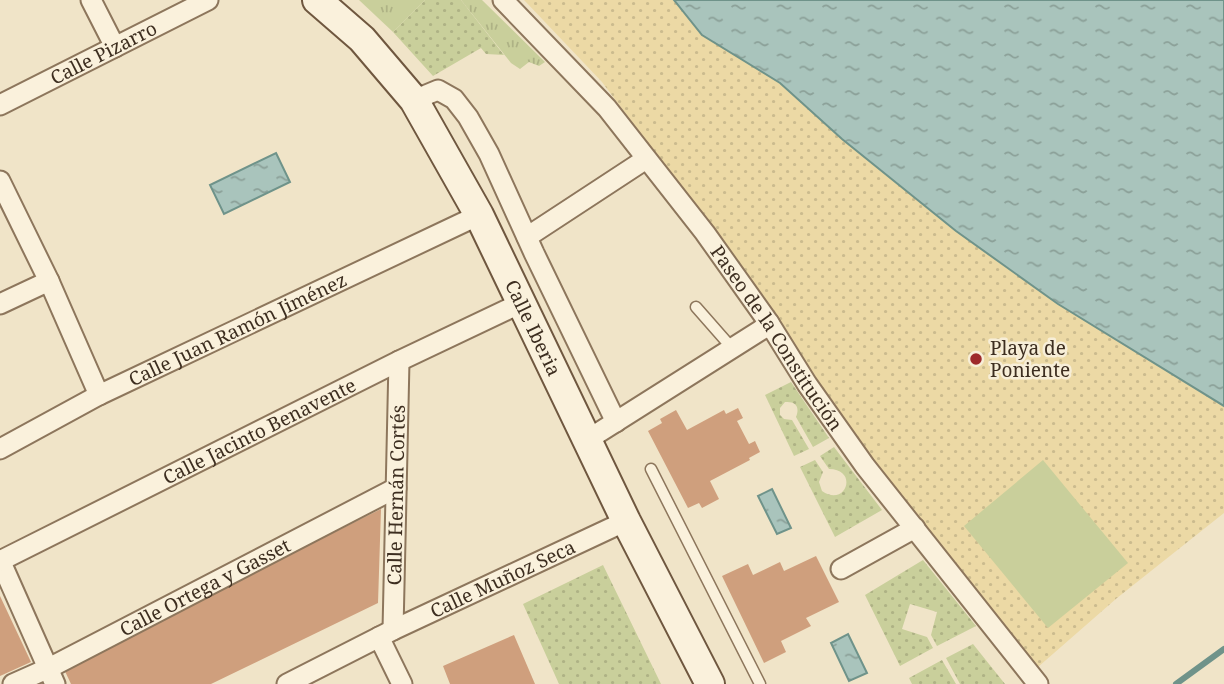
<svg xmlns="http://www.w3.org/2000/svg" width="1224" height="684" viewBox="0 0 1224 684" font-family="'Noto Serif',serif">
  <defs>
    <pattern id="grass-dots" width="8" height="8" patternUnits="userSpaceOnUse" patternTransform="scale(1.75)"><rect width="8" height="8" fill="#c9cf9b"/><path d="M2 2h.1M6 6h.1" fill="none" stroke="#aeb285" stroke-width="1.8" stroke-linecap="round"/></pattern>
    <pattern id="sand-dots" width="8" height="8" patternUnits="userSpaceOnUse" patternTransform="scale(1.75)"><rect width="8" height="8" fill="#ecd9a5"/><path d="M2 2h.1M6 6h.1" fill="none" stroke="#cbbb8e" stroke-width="1.8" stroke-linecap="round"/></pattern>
    <pattern id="park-tufts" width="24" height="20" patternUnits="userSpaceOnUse" patternTransform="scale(1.75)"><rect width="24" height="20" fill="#c9cf9b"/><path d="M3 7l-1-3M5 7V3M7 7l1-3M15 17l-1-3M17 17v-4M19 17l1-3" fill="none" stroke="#aeb285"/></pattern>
    <pattern id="water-ripples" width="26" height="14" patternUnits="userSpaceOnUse" patternTransform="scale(1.75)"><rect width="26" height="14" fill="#a9c4bc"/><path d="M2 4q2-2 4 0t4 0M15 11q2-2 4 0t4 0" fill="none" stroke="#8ba098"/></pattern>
  </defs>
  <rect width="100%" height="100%" fill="#f0e4c8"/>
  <!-- grass -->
  <path fill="url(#grass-dots)" d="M425,0H461L504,55L486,54L481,48L433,76L393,32Z
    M791,382L829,438L813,447L796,417C800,407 796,401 785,402L780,408V415L784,419L792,420L809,449L794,456L765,395Z
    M834,447L882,510L835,537L800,467L815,460L823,472L819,482L822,491C846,508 859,469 829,469L820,456Z
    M923,560L976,626L937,646L931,635L937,612L910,604L902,629L927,637L933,648L900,666L865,595Z
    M603,565L661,684H559L523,604Z
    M973,644L1005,684H960L946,658Z
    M942,660L956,684H912L909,678Z"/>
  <!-- sand -->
  <path fill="url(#sand-dots)" d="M524,0H674L702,35L780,83L842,139L956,231L1058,304L1224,406V513L1117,598L1038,667L932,536L847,425L774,312L602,82Z"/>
  <!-- park -->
  <path fill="url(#park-tufts)" d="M359,0H425L393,32Z
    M461,0H482L545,62L539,66L529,62L520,69L511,63Z"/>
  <!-- garden -->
  <path fill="#c9cf9b" d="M1043,460L1128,563L1048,628L964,526Z"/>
  <!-- water -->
  <path fill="url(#water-ripples)" stroke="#6f938a" stroke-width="2" d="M674,0H1224V406L1058,304L956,231L842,139L780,83L702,35Z
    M276,153L290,182L224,214L210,185Z
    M772,489L791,528L777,534L758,496Z
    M848,634L867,673L849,681L831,643Z"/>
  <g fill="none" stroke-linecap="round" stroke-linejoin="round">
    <!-- stream -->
    <path stroke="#6f938a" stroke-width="6" d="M1176,684L1224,649"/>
  </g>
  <!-- building -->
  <path fill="#cf9f7d" d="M738,408L743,418L737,421L749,444L755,441L760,452L749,458L750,460L710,481L719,499L702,508L699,503L688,508L648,431L662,423L660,419L676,410L687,430L724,410L726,414Z
    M381,509L378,603L211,684H71L63,667Z
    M816,556L839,602L806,618L811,626L781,641L786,652L764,663L722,576L748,564L753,575L780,562L784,571Z
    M0,596L31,662L0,676Z
    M514,635L535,684H450L443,666Z"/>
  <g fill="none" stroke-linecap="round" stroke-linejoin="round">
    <defs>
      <path id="lane" d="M696,307L732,348
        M651,469L760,684"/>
      <g id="street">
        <path d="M91,0L115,47"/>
        <path id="s1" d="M503,0L607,108L705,233L769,323L807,384L865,466L1038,684"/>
        <path d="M414,100L438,90L454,99L468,117L489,154L534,253L616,422"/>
        <path id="s2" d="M0,105L208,0"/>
        <path d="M0,181L49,281L99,395"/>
        <path d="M527,237L646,159"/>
        <path d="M0,304L49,281"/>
        <path d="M587,440L761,330L769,323"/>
        <path id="s3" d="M0,449L99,395L479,215"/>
        <path d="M0,560L55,684"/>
        <path id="s4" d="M0,561L399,361L521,303"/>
        <path d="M841,569L915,528"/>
        <path id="s5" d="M393,630L399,361"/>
        <path d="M379,637L402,684"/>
        <path id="s6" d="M13,684L49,668L396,488"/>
        <path id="s7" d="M287,684L393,630L626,521"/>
      </g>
      <g id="secondary">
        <path id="s8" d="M317,0L362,39L414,100L479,215L626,521L710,684"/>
      </g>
    </defs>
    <!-- lane casing -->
    <use href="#lane" stroke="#8d765c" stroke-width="13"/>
    <!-- street casing -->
    <use href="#street" stroke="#8d765c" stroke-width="23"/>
    <!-- secondary casing -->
    <use href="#secondary" stroke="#6f573f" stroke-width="32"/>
    <!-- lane -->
    <use href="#lane" stroke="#faf1dc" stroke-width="10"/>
    <!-- street -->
    <use href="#street" stroke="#faf1dc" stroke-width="19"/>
    <!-- secondary -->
    <use href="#secondary" stroke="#faf1dc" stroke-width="28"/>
  </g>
  <!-- markers -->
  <circle fill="#9e2a2b" stroke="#f7eed8" stroke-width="2.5" cx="976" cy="359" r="7"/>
  <g text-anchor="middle" stroke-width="5" stroke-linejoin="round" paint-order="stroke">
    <!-- street labels -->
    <g font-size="19" fill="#3d2e20" stroke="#f7eed8">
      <text dy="7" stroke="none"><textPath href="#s2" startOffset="116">Calle Pizarro</textPath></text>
      <text dy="7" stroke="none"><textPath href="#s8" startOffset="397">Calle Iberia</textPath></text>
      <text dy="7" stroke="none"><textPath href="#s3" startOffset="266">Calle Juan Ramón Jiménez</textPath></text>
      <text dy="7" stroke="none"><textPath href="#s1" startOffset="436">Paseo de la Constitución</textPath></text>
      <text dy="7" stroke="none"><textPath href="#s4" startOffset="290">Calle Jacinto Benavente</textPath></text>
      <text dy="7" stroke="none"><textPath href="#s5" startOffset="135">Calle Hernán Cortés</textPath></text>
      <text dy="7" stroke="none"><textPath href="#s7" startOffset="240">Calle Muñoz Seca</textPath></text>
      <text dy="7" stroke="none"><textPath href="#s6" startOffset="215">Calle Ortega y Gasset</textPath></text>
    </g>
    <!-- poi labels -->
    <g font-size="19" fill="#3d2e20" stroke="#f7eed8" text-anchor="start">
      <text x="990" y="355">Playa de<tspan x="990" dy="22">Poniente</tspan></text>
    </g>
  </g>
</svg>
